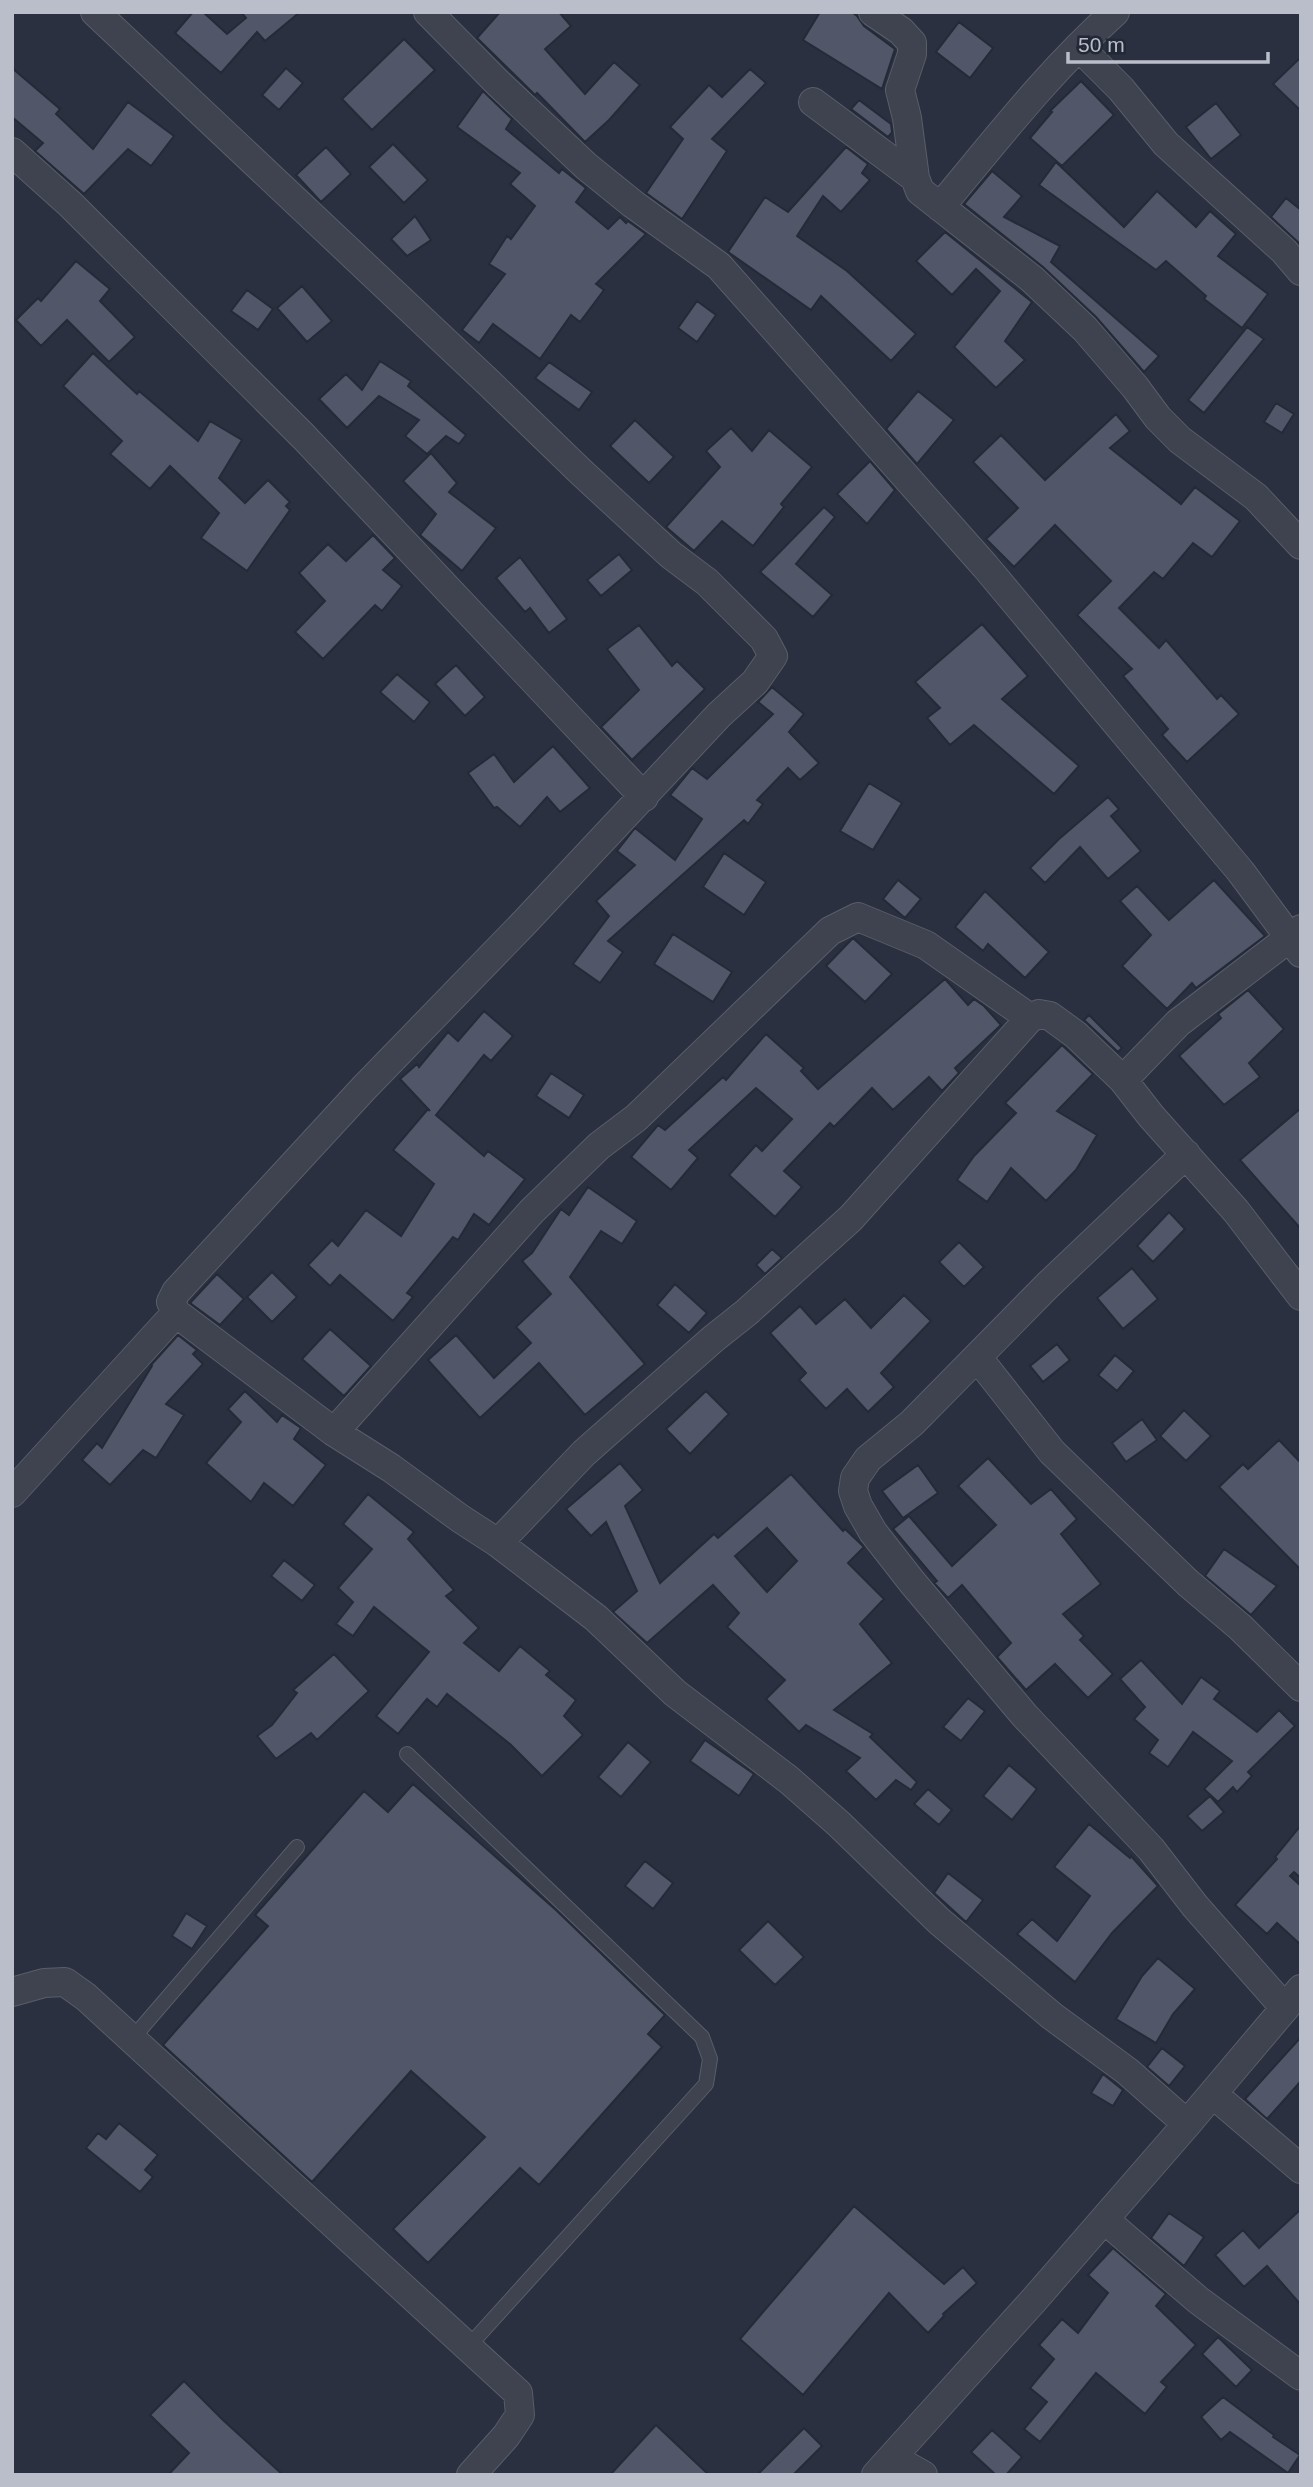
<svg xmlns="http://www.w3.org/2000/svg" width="1313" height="2487" viewBox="0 0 1313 2487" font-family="Helvetica,sans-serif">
  <rect width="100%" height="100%" fill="#2a303f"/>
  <!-- building -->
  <path fill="#515768" stroke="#242a37" stroke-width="2" fill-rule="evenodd" d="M193,12H203L227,34L246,18L241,12H300L265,41L257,32L221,73L175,33Z
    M500,12H559L571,26L545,49L585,94L614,62L640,85L609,120L585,142L537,93L535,95L477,38Z
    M820,12H852L857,16L864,26L895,49L882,89L803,40Z
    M959,22L993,48L970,78L936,52Z
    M404,39L435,70L372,130L342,99Z
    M1301,57V111L1273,84Z
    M12,68L60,109L56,114L93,149L128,102L174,136L151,166L128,149L84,194L35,151L43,143L12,117Z
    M286,68L303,83L279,110L262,95Z
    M750,69L766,83L712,139L727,151L682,219L646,193L683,139L670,127L709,85L722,97Z
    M1081,81L1114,115L1062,166L1030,138L1052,112L1050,111Z
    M483,91L512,119L506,129L559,173L562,169L586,188L576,202L608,229L620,217L626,223L628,221L646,234L596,284L604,290L580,322L571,315L540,359L493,324L479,343L462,330L505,274L489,264L507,236L511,239L535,206L510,184L520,173L457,127Z
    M859,100L891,124L892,132L888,137L851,109Z
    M1216,103L1241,135L1211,159L1186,127Z
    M393,144L428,180L404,203L369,167Z
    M326,147L351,174L321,202L296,175Z
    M846,147L868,164L862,173L870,180L841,212L823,196L797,236L847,271L916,334L891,361L821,296L811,310L728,252L765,197L788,212Z
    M1056,162L1124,227L1157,191L1196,227L1210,211L1236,234L1218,256L1268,294L1242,328L1204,299L1206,296L1166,261L1156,270L1039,185Z
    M992,171L1022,196L1004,217L1060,246L1051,262L1159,356L1144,372L1096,317L1043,267L964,204Z
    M1286,198L1301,210V245L1271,217Z
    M415,216L431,240L407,256L391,239Z
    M945,232L1032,302L1005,341L1025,360L996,388L954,347L1000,291L976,269L952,295L916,261Z
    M76,261L110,289L100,301L135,337L109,362L67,320L41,346L16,320L38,298L41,301Z
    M302,286L332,321L307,342L277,308Z
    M247,290L273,309L258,330L231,311Z
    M697,301L716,315L697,342L678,328Z
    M1247,327L1264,339L1204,413L1188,400Z
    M93,353L137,394L139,391L198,441L210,421L242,440L219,478L245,503L268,480L290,502L286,506L290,510L247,571L201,538L219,513L170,466L150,489L110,454L122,441L63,386Z
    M380,361L411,381L408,386L466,435L459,444L446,436L427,454L405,436L419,420L379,396L347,428L319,399L346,374L362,390Z
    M549,362L592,392L579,410L535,378Z
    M918,391L954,420L917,464L886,429Z
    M1276,403L1294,414L1282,433L1264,422Z
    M1116,414L1130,431L1110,448L1181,504L1195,487L1240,521L1212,557L1193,543L1163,579L1154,572L1119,608L1159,648L1166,640L1217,699L1221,695L1239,714L1187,762L1162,735L1168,729L1123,676L1132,669L1077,615L1111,581L1055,525L1014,567L986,539L1018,508L973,462L1001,435L1045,480Z
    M635,420L674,457L649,483L610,446Z
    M731,428L752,451L769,430L812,467L781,504L784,507L753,546L722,521L694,551L666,527L720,467L706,451Z
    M431,453L457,483L449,492L496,528L462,571L420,535L436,514L403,481Z
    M870,461L895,490L867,524L837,494Z
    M824,507L835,517L796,564L832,595L813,617L760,572Z
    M373,535L395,558L383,570L402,586L382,611L375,605L323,659L295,632L325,601L299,573L328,544L346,561Z
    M619,554L632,570L601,596L587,580Z
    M520,557L567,619L549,633L530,608L525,612L496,578Z
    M982,624L1028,676L1002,699L1079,766L1054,794L974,725L950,745L927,718L940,708L915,682Z
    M639,625L672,666L677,661L705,689L632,760L601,727L639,690L607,649Z
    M456,665L485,697L465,716L435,684Z
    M397,674L430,702L414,722L380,692Z
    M772,687L804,714L789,732L819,763L800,780L788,768L757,800L763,804L748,824L744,820L608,941L623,952L600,983L573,964L609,916L596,901L635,865L617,851L635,828L675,860L702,819L670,795L692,768L707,779L773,714L758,702Z
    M553,746L590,788L560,812L547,797L520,827L497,807L494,808L468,773L494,754L514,782Z
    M869,783L902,803L873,850L840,831Z
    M1108,797L1119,809L1111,816L1141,851L1108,879L1080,847L1045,883L1030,868L1059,839Z
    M724,853L766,882L744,915L703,887Z
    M898,880L921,899L905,918L883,899Z
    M1214,880L1265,936L1196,988L1192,983L1167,1009L1122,966L1151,935L1120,901L1137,886L1169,920Z
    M985,891L1049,952L1025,978L988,944L983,951L955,927Z
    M673,934L732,972L713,1002L654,964Z
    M853,938L892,974L865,1002L826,966Z
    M945,979L968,1005L974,999L984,1006L1001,1025L955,1068L959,1073L942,1091L929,1077L893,1110L872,1088L834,1127L830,1123L784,1171L802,1187L775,1217L729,1175L756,1145L762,1151L792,1119L756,1088L689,1150L698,1158L671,1190L631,1157L658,1125L665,1130L723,1077L726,1080L766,1034L804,1068L801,1071L818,1089Z
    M1248,990L1284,1029L1249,1063L1260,1077L1224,1105L1179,1056L1221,1018L1218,1014Z
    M484,1011L513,1036L491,1061L484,1055L436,1115L484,1156L488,1151L525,1179L489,1225L474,1214L458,1240L453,1237L407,1293L413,1297L393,1321L340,1275L330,1286L308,1265L332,1240L338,1246L366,1210L401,1236L434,1184L393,1150L428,1109L430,1111L400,1079L417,1064L419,1067L448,1032L458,1041Z
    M1089,1015L1122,1048L1118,1052L1084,1020Z
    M1062,1045L1093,1074L1057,1111L1097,1135L1076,1170L1046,1201L1011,1168L987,1202L957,1180L974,1156L1016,1113L1005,1103Z
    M551,1073L584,1095L569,1118L536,1096Z
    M1301,1108V1229L1240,1160Z
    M588,1187L637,1221L622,1244L601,1231L570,1277L645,1364L585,1415L539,1363L480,1418L428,1360L456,1335L494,1378L531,1343L516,1327L551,1294L522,1261L532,1253L561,1209L569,1215Z
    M1169,1212L1185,1229L1153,1262L1137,1246Z
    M959,1242L984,1267L964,1287L939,1262Z
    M772,1249L782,1258L765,1274L756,1265Z
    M1132,1268L1158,1299L1123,1329L1097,1298Z
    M272,1272L297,1297L272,1322L247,1297Z
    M217,1274L244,1299L220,1325L190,1303Z
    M675,1284L707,1313L689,1333L657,1305Z
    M904,1295L931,1321L881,1373L894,1387L868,1412L847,1389L826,1409L799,1380L806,1373L770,1333L800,1306L816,1324L845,1299L871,1328Z
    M330,1329L371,1366L344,1396L302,1359Z
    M178,1335L197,1350L193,1354L203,1364L166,1404L184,1415L156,1458L143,1450L110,1485L82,1460L97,1443L102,1448L152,1366L151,1365Z
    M1057,1344L1070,1360L1043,1382L1030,1366Z
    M1115,1355L1134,1371L1117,1391L1098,1375Z
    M245,1391L277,1422L282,1415L301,1428L294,1439L326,1465L293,1506L264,1483L251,1502L206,1463L241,1422L228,1409Z
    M706,1391L729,1414L690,1454L666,1429Z
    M1184,1410L1211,1436L1186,1461L1160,1436Z
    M1142,1419L1157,1440L1126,1462L1112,1443Z
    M1279,1440L1301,1463V1570L1219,1487L1243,1464L1248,1469Z
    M988,1458L1031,1504L1051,1489L1077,1519L1061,1534L1101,1584L1063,1614L1084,1636L1080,1640L1113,1674L1088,1698L1055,1664L1026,1690L997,1657L1011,1643L962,1585L948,1598L934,1583L937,1581L893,1529L909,1516L952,1566L996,1525L958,1486Z
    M620,1463L643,1490L625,1506L660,1583L714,1534L718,1538L791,1474L843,1531L845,1529L864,1547L848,1563L884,1599L860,1624L892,1663L834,1710L873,1734L870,1737L917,1782L911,1790L896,1780L876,1800L846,1771L860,1758L806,1725L799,1732L766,1699L785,1680L727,1627L739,1613L713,1585L647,1643L613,1612L637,1591L606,1522L591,1536L566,1509ZM767,1528L797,1561L767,1592L735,1556Z
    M918,1465L938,1493L903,1518L882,1491Z
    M368,1494L414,1532L408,1539L454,1590L446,1596L479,1628L464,1643L499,1671L520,1646L550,1671L546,1675L576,1700L564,1716L583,1735L542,1776L510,1744L447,1694L437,1707L427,1699L398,1734L376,1716L429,1652L374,1607L353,1636L336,1624L353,1602L338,1588L372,1549L343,1524Z
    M1224,1549L1277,1586L1251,1615L1205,1576Z
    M284,1560L315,1585L302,1601L271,1576Z
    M334,1654L369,1691L317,1740L311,1733L276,1759L257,1736L272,1725L297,1693L293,1690Z
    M1141,1660L1182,1704L1201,1677L1220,1691L1214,1699L1257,1732L1279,1710L1295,1726L1248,1772L1252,1776L1237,1792L1233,1787L1218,1802L1204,1789L1232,1761L1193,1732L1168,1767L1149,1753L1158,1740L1134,1719L1145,1707L1120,1679Z
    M968,1698L985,1711L961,1741L943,1727Z
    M705,1740L754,1774L739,1796L690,1761Z
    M628,1742L651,1762L621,1797L598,1777Z
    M1009,1765L1037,1789L1012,1820L983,1796Z
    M413,1784L556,1910L665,2015L648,2034L662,2047L539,2185L520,2168L428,2263L393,2229L485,2137L411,2071L312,2182L163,2045L268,1926L255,1915L364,1791L388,1812Z
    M928,1789L952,1810L939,1825L914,1804Z
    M1210,1796L1224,1812L1202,1831L1187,1816Z
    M1089,1824L1130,1858L1131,1856L1158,1886L1112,1933L1075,1982L1017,1934L1032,1919L1057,1941L1090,1896L1054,1867Z
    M1301,1825V1878L1294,1872L1290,1876L1301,1886V1945L1277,1923L1267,1934L1235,1905L1277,1859L1275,1857Z
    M645,1861L673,1883L653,1909L625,1886Z
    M948,1873L983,1900L966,1922L934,1893Z
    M186,1913L207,1926L192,1949L172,1936Z
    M768,1921L804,1957L775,1985L739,1950Z
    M1158,1958L1195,1989L1173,2014L1156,2043L1116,2019L1142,1976Z
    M1301,2037V2081L1267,2119L1245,2099Z
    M1162,2048L1185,2066L1169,2086L1147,2067Z
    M1103,2074L1123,2090L1113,2106L1091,2093Z
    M119,2123L158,2155L145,2170L153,2177L140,2192L86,2148L98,2133L106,2139Z
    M854,2206L944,2284L963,2267L977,2283L943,2314L944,2316L928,2333L889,2293L803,2395L740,2339Z
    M1301,2209V2305L1267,2266L1244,2287L1215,2255L1243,2230L1259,2248Z
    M1169,2213L1204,2237L1184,2266L1151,2238Z
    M1113,2248L1166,2294L1156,2306L1196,2345L1161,2382L1167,2387L1145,2414L1096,2373L1040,2442L1024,2429L1047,2402L1030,2388L1054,2359L1039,2345L1062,2319L1078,2333L1108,2293L1088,2275Z
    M1218,2337L1252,2370L1236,2387L1202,2354Z
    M184,2381L223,2420L283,2475H168L189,2453L150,2415Z
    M1223,2397L1274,2435L1273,2437L1300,2455L1288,2473L1230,2432L1221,2440L1201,2417Z
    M656,2425L709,2475H610Z
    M804,2428L822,2446L793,2475H757Z
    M992,2430L1022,2457L1006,2475H996L971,2452Z"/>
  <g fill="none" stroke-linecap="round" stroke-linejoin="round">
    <defs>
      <path id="service" d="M407,1754L702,2037L710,2059L706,2084L468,2347
        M132,2039L297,1847"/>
      <path id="minor" d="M95,12L489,383L581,472L671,555L707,582L764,639L773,656L755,682L719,715L525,922L364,1088L176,1292L171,1302L176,1313L334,1432L391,1468L461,1519L498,1543L596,1618L675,1693L789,1780L839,1824L939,1921L1052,2016L1127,2071L1187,2124
        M428,12L497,82L586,166L633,204L719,266L985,566L1241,872L1301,953
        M873,12L901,31L912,43V54L900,90L907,118L915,178L920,191L1032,279L1085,329L1135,387L1158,418L1180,440L1256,497L1301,545
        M1079,47L1121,89L1166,144L1284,251L1301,271
        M813,102L915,178
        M12,152L70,204L304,437L644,797
        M940,207C996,140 1049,71 1115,12
        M1123,1080L1178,1023L1301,929
        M1186,1154L1048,1285L912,1423L868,1459L855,1478L853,1491L858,1506L873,1532L912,1582L1025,1716L1151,1849L1195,1906L1284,2007
        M978,1358L1052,1452L1188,1583L1240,1627L1301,1687
        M334,1432L532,1211L599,1146L636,1118L830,931L858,917L926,945L1030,1018
        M12,1493L176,1313
        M498,1543L584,1453L713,1339L747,1312L851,1218L1030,1018L1039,1014L1050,1016L1076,1035L1123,1080L1151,1116L1236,1211L1301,1296
        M12,1992L44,1983L65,1982L86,1997L518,2393L520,2415L506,2436L471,2475
        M1213,2094L1301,2169
        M1105,2220L1198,2300L1301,2376
        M893,2458L923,2475
        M876,2475L1034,2300L1187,2124L1301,1989"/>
    </defs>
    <!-- service casing -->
    <use href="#service" stroke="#585e6a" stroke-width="16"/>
    <!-- minor casing -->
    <use href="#minor" stroke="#585e6a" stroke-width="30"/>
    <!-- service -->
    <use href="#service" stroke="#3e434f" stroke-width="14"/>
    <!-- minor -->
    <use href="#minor" stroke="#3e434f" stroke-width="28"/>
  </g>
  <!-- border -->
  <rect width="1313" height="2487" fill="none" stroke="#babeca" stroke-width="28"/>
  <!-- scale -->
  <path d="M1068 52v10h200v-10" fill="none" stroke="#babeca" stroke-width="3.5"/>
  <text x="1078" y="52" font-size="21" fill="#babeca" stroke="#222835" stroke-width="5" paint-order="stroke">50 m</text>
</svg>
